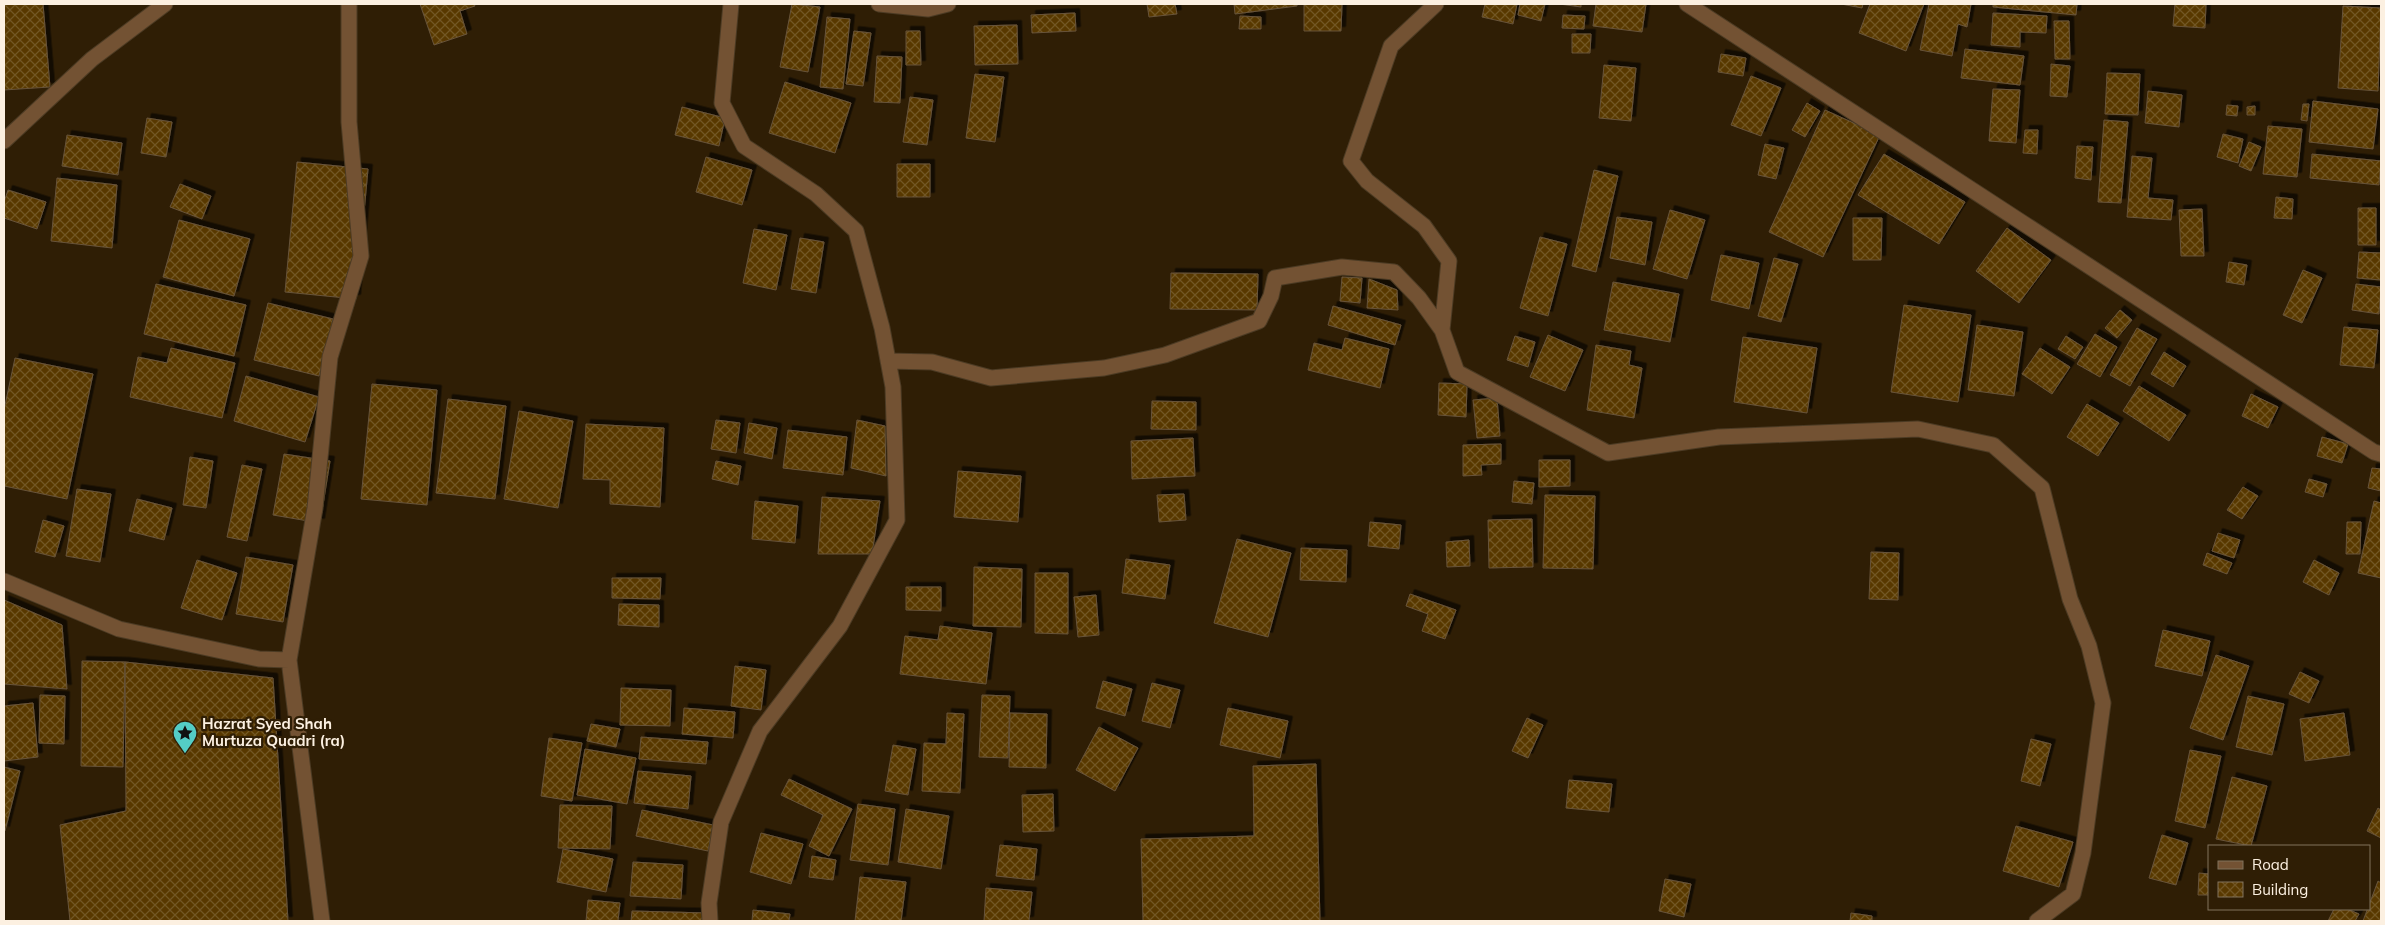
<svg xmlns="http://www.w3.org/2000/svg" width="2385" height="925" viewBox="0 0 2385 925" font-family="Mulish,sans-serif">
  <defs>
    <pattern id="building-cross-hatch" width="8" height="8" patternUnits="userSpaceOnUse" patternTransform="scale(1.25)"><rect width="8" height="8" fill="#593900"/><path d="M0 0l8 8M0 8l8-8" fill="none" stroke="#725625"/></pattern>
    <filter id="shadow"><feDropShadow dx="4.5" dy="-4.5" stdDeviation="0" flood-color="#0009"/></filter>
  </defs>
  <rect width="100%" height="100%" fill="#2f1e05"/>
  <!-- building -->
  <path fill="url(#building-cross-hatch)" stroke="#67533a" filter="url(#shadow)" d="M4,4H43L50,87L4,90Z
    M420,4H474L475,6L460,11L467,34L434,45Z
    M792,4L820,7L808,72L780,67Z
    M1147,4H1175L1177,14L1149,17Z
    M1234,4H1297V6L1235,14Z
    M1304,4H1342L1341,31H1304Z
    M1485,4H1517L1513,24L1482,17Z
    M1520,4H1545L1541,21L1518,15Z
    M1559,4H1581V7Z
    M1596,4H1646L1642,32L1593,26Z
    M1841,4H1863L1862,8Z
    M1870,4H1924L1906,51L1859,33Z
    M1929,4H1971L1967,27L1958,24L1952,56L1920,50Z
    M1993,4H2077L2076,15L1993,7Z
    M2175,4H2206L2205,28L2173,26Z
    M2343,6L2381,8L2378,91L2338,88Z
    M1075,13L1076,31L1032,33L1031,15Z
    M1993,13L2047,16L2046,33L2020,32V47L1991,45Z
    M1563,15L1585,16L1584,29L1562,28Z
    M1240,16L1261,17V29H1239Z
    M827,17L850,19L843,89L820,87Z
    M2054,21H2069L2070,59H2055Z
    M1017,25L1018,64L975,65L974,26Z
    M854,31L871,33L863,86L846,84Z
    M906,31H920L921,65H906Z
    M1572,34H1591L1590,53H1572Z
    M1965,49L2024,56L2020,85L1961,78Z
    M1721,54L1746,58L1743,76L1718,72Z
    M877,56L902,57L900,103L874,102Z
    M2051,64L2070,66L2067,97L2050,96Z
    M1604,65L1636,68L1631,121L1599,118Z
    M2107,73L2140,74L2138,115L2105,114Z
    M975,74L1004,77L995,142L966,138Z
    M1751,76L1781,88L1761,136L1731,125Z
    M785,82L851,103L835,153L769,133Z
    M1993,89L2020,90L2016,143L1989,141Z
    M2148,91L2182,95L2179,127L2145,123Z
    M910,97L933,100L927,145L903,142Z
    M2313,101L2378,109L2373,149L2309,142Z
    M1807,103L1820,111L1805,137L1792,130Z
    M2303,104H2309L2307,121L2301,120Z
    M2227,105L2238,106L2237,116L2226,115Z
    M2255,106V115H2247V107Z
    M682,107L725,118L719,146L675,135Z
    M1825,110L1880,135L1823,257L1769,232Z
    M147,118L172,122L166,157L141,153Z
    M2104,120L2128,122L2121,203L2098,202Z
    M2268,126L2302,129L2297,177L2263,174Z
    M2025,130H2038L2037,154L2023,153Z
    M2223,134L2243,139L2238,163L2217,157Z
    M67,135L122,143L118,175L62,166Z
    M2249,142L2261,147L2251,171L2239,166Z
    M1765,144L1784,148L1776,179L1758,175Z
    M2077,146L2093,147L2091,180L2075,178Z
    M1884,154L1965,202L1939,244L1858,195Z
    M2312,154L2381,161L2379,185L2310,178Z
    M2132,156L2152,158L2148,198L2173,200L2171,220L2127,217Z
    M706,157L752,170L742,205L696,192Z
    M297,162L368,169L356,299L285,292Z
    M897,164H930V197H897Z
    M1594,170L1618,176L1596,272L1572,266Z
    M57,178L117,185L112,248L51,241Z
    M180,184L211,196L202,219L170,207Z
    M8,190L46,202L37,229L4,218V202Z
    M2276,197L2293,199L2292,219L2274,218Z
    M2358,208H2376V245H2358Z
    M2202,209L2204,256H2181L2179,210Z
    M1670,210L1705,220L1687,279L1653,269Z
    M1617,217L1652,222L1645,265L1610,258Z
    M1853,218H1882L1881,260H1853Z
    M179,220L250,239L234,296L163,277Z
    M2007,228L2051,260L2019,303L1976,271Z
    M754,229L787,235L776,290L743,283Z
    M1540,237L1567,244L1548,316L1520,308Z
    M800,238L824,242L816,293L791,289Z
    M2359,252L2381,253V280L2357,278Z
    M1721,255L1759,263L1749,309L1711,300Z
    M1774,258L1798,264L1781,322L1758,316Z
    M2229,262L2247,265L2244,285L2226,282Z
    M2303,270L2322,278L2302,323L2283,315Z
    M1171,273L1258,274L1257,310L1170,309Z
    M1342,277L1362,278L1360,303L1340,301Z
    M1369,279L1397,290L1398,310L1367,308Z
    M1613,282L1679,294L1670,342L1604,330Z
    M156,284L246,305L234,356L144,334Z
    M2356,284L2381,287L2379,314L2352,310Z
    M268,303L333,319L319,376L254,360Z
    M1904,305L1971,315L1958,402L1891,392Z
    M1333,306L1401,325L1395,345L1328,325Z
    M2120,310L2132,320L2117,338L2105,328Z
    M1977,325L2023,332L2014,396L1968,390Z
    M2344,327L2378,330L2374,368L2340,365Z
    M2137,328L2157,339L2130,386L2110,375Z
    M2095,334L2117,347L2100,377L2077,364Z
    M1548,335L1583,350L1565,391L1530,377Z
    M1515,336L1535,342L1528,367L1507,360Z
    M2066,336L2083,347L2075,359L2058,349Z
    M1743,337L1817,348L1807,413L1734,402Z
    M1345,338L1389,349L1380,388L1308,370L1314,343L1342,350Z
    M1596,345L1631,351L1629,365L1642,368L1634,418L1587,410Z
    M171,348L235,363L222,418L130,397L138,357L167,363Z
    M2040,348L2070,367L2052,394L2022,374Z
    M2164,352L2186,366L2173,387L2151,374Z
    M15,358L93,374L67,499L4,486V410Z
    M246,376L319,397L305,442L234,421Z
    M1439,383L1467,384L1466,417L1438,415Z
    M372,384L437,390L427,505L361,499Z
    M2139,386L2186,415L2169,441L2123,411Z
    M2251,394L2278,407L2268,428L2242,416Z
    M1497,398L1500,436L1477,438L1473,400Z
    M448,399L506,406L495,499L436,493Z
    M1152,401L1196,402V430L1151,429Z
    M2087,404L2119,423L2098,456L2067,437Z
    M519,411L573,421L558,508L504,499Z
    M716,420L740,423L736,453L711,449Z
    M857,420L885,426L886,476L851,468Z
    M749,423L777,428L772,459L744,453Z
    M586,424L664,428L660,507L610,504V480L583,479Z
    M788,430L847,437L843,475L783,468Z
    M2322,437L2348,444L2342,463L2317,456Z
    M1193,438L1195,476L1132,479L1131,441Z
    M1501,444V464L1481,465L1482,475L1463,476V445Z
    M284,454L330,461L320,523L273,515Z
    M190,457L213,461L206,508L183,505Z
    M1539,460H1570V486L1539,487Z
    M716,461L741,466L738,485L712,479Z
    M242,465L262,469L247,541L227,537Z
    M2372,468L2381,469V491L2368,488Z
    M958,471L1021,476L1018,522L954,517Z
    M2309,479L2327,484L2323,497L2305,492Z
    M1514,481L1534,483L1532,504L1512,502Z
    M2243,487L2258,496L2242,519L2227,510Z
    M77,489L111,494L100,562L66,556Z
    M1184,494L1186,520L1159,522L1157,495Z
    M1545,495L1595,496L1593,569L1543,568Z
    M822,497L880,501L872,554H818Z
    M137,499L172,508L164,540L129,531Z
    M755,501L798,506L795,543L752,539Z
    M2374,501L2381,503V578L2358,573Z
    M1532,519L1533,567L1489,568L1488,520Z
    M43,520L64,526L55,557L35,552Z
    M1370,522L1401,525L1399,549L1368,546Z
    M2347,522H2361L2360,554H2346Z
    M2218,533L2240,540L2234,558L2212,551Z
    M1237,539L1291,553L1268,637L1214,623Z
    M1469,540L1470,566L1447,567L1446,542Z
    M1301,548L1347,550L1346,582L1300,580Z
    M1871,552L1899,553L1898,600L1869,599Z
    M2207,553L2232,563L2227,574L2203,565Z
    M246,557L293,565L283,622L236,614Z
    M1126,559L1170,565L1165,599L1122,593Z
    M197,560L237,573L222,620L181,608Z
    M2314,560L2339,573L2329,595L2303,582Z
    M974,567L1022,569L1021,627L973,626Z
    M1035,573H1068V634L1035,633Z
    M612,578H661L660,599L612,598Z
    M906,587H941V611L906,610Z
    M1410,594L1456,610L1445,639L1422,631L1428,614L1406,606Z
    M1096,595L1099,635L1078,637L1074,597Z
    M4,600L62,625L67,689L4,684Z
    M619,604L659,605V627L618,625Z
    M940,626L992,633L986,684L900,674L905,636L938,640Z
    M2163,630L2210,641L2202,676L2155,666Z
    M2216,655L2249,666L2223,740L2190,728Z
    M82,661L125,662L123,767L81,766Z
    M125,662L273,678L288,921H70L60,825L126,811Z
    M735,666L766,670L761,710L731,706Z
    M2300,672L2319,681L2309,703L2289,694Z
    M1103,681L1132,689L1125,716L1096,708Z
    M1152,683L1180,690L1170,728L1142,721Z
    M621,688L671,690L670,726L620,725Z
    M40,695L65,696L64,744L39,743Z
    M982,695L1010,696L1008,758L979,757Z
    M2248,696L2284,704L2272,755L2236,747Z
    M33,703L38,757L4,761V706Z
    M684,708L735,712L733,738L682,734Z
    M1228,708L1288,721L1280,758L1220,745Z
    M947,713L964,714L960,793L922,791L924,743L946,744Z
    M1010,713L1047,714L1046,768L1009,767Z
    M2344,713L2350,755L2305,761L2300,719Z
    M1527,718L1543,725L1528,758L1512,751Z
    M591,724L620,729L616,747L587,741Z
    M1099,727L1138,748L1115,791L1076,770Z
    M641,737L708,742L706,764L639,759Z
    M549,738L582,743L572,801L541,796Z
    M2031,739L2051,744L2040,786L2021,781Z
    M893,745L916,749L908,795L885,791Z
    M585,749L636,758L627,804L577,795Z
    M2190,750L2221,756L2205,828L2175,821Z
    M1316,764L1320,921H1143L1141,839L1254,836L1253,766Z
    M4,767L20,771L5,831H4Z
    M638,771L691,776L688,809L634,803Z
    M2232,777L2267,786L2251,846L2216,839Z
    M789,779L852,809L829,856L809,846L823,815L781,795Z
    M1569,780L1612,784L1609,812L1566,808Z
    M1053,794L1054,831L1023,832L1022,795Z
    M858,804L895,809L888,865L850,860Z
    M560,805L612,806L610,849L558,848Z
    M2378,808L2381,810V838L2367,831Z
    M906,809L949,816L941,869L898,862Z
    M642,810L713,825L708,851L636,836Z
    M2016,826L2073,842L2059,887L2003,871Z
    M761,833L803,844L791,884L750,872Z
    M2162,835L2188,843L2176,885L2149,878Z
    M1000,845L1037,849L1034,880L996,876Z
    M563,849L613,859L606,892L557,882Z
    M812,856L836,860L833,880L809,877Z
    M633,862L683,865L681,899L630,896Z
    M2199,873L2209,874V895H2198Z
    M860,877L906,882L901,921H855Z
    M1665,879L1691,884L1684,917L1659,911Z
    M2378,881L2381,883V921H2363Z
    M986,888L1032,892L1029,921H984Z
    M588,900L620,903L618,921H586Z
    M2334,909H2347L2359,914L2355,921H2328Z
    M753,910L790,914L789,921H752Z
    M632,911L707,913L706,921H631Z
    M1851,913L1872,916V921H1850Z"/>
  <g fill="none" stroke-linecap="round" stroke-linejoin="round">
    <defs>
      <path id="minor" d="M879,4L928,9L948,4
        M1687,4L2374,452L2381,454
        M4,141L92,59L165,4
        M1442,330L1457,372L1608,453L1719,437L1918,429L1993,445L2042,488L2070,599L2089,646L2103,703L2083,853L2073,894L2037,921
        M888,361L932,362L991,378L1104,368L1165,355L1259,321L1271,296L1275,278L1342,267L1394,272L1419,298L1442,330L1449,261L1424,226L1367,181L1351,161L1391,46L1436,4
        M4,581L119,629L259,659L289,660L322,921
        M289,660L315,508L330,357L361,256L349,122V4
        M710,921L709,903L721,822L760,731L840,626L897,520L893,387L882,328L856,231L816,194L744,146L722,103L731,4"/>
    </defs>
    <!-- minor casing -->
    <use href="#minor" stroke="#4c3b24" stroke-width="17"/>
    <!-- minor -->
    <use href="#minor" stroke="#735233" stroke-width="15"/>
  </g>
  <!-- icons -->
  <defs>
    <symbol id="sight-pin" viewBox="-11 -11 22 30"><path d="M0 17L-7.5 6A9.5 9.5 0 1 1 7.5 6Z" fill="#54cdc6" stroke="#2f1e05"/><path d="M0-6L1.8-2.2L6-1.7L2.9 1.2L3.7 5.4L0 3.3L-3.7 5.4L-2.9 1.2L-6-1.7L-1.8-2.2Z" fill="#111"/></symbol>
  </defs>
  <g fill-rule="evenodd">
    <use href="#sight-pin" x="171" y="719" width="28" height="38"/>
  </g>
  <g text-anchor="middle" stroke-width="4.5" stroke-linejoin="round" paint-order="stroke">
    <!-- poi labels -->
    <g font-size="15" font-weight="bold" fill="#fcf0e1" stroke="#2f1e05" text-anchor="start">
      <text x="202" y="729">Hazrat Syed Shah<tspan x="202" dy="17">Murtuza Quadri (ra)</tspan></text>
    </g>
  </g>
  <!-- border -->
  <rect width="2385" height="925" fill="none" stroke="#fcf0e1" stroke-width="10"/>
  <!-- legend -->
  <rect x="2208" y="845" width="162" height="65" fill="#2f1e05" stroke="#81725d"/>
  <rect x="2218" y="861" width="25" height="8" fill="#735233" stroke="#81725d"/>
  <text x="2252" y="870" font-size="15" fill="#fcf0e1">Road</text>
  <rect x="2218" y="882" width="25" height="15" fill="url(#building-cross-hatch)" stroke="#81725d"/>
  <text x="2252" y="895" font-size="15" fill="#fcf0e1">Building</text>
</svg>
